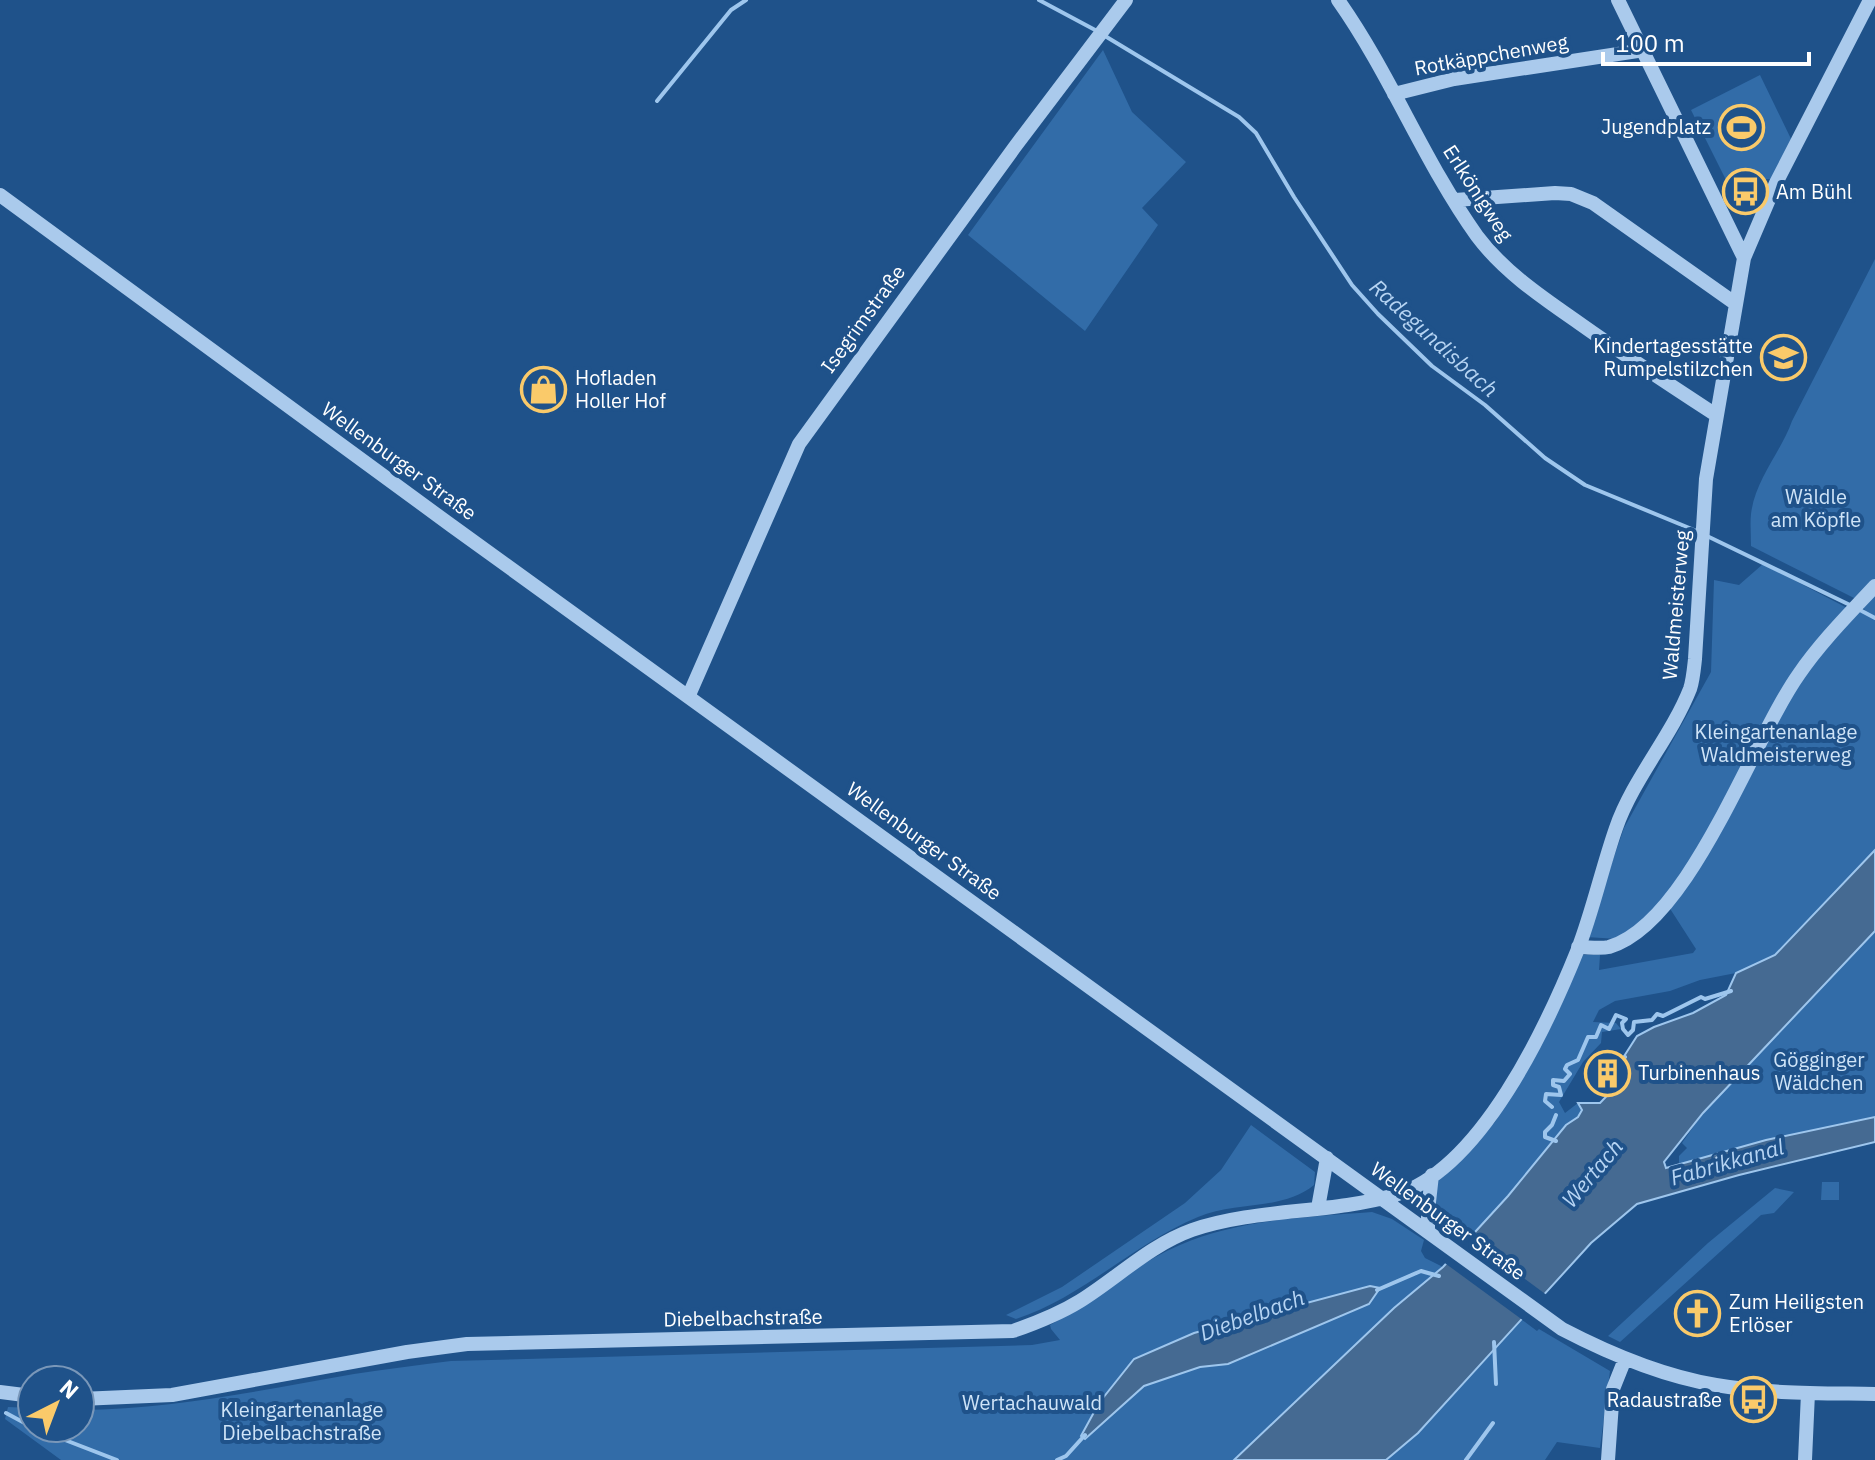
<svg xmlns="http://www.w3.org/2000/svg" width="1875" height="1460" viewBox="0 0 1875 1460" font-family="'IBM Plex Sans',sans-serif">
  <rect width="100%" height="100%" fill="#1f528a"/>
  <!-- green -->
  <path fill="#326ca8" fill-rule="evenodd" d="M1103,50L1132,112L1186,162L1142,208L1158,225L1085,331L968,235Z
    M1760,75L1793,143L1774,179L1726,180L1691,110Z
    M1875,259V850L1775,955L1736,973L1700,980L1670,991L1615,1001L1599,1010L1593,1022L1616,1023L1621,1029L1602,1032L1601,1043L1583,1062L1559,1102L1565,1113L1578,1103L1582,1110L1578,1117L1566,1125L1508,1196L1470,1237L1432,1209L1436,1181L1461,1159L1495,1122L1536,1053L1583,955H1600L1599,970L1693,953L1696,949L1667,904L1618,939L1586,937L1624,828L1711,672L1714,580L1739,585L1763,564L1851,610L1866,612L1858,600L1751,546C1751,535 1750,524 1751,514C1755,480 1781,452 1792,421Z
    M1875,931V1117L1766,1140L1679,1165V1156L1687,1148L1682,1143L1703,1113Z
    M1251,1125L1315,1172L1314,1185C1282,1211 1235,1201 1198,1217C1133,1244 1083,1297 1016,1319L1006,1315L1062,1287L1185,1203L1221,1170Z
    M1822,1182H1839V1200H1821Z
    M1775,1188L1794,1192L1774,1213L1761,1215L1620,1342L1608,1336L1708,1243Z
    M1372,1212L1392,1219L1424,1240L1421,1251L1425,1258L1443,1267L1394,1308L1234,1460H61L5,1419L8,1407L32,1408V1428H80V1410C175,1409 261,1390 354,1374C386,1369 419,1365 451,1361L1032,1345L1060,1340L1051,1329L1050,1325C1095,1301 1134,1264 1180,1245C1239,1219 1309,1217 1372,1212ZM1369,1304L1228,1364L1200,1367L1143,1386L1134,1394L1194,1333Z
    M1521,1319L1537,1331L1539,1329L1610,1371L1600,1448L1557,1442L1545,1460H1386L1418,1433Z"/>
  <!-- water -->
  <path fill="#456a92" stroke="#9ec6ed" stroke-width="2" d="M1875,850V931L1703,1113L1664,1162L1666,1168L1766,1140L1875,1117V1142L1739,1175L1637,1204L1591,1243L1418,1433L1386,1460H1234L1394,1308L1443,1267L1508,1196L1566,1125L1578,1117L1582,1110L1578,1103H1600L1625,1077L1627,1070L1621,1061L1637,1036L1654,1027L1693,1013L1726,995L1736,973L1775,955Z
    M1370,1286L1380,1288L1369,1304L1228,1364L1200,1367L1144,1386L1085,1439L1081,1436L1099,1403L1134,1359L1194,1333Z"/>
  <!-- pier -->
  <path fill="#1f528a" d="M1466,1235L1548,1296L1524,1321L1442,1261Z"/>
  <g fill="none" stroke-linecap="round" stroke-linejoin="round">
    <!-- stream -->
    <path stroke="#9ec6ed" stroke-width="4" d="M1039,0L1097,31
      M1105,36L1239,117L1256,133L1294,197L1352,285L1378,314L1432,366L1485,405L1545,458L1585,485L1699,532
      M657,101L731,10L746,0
      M1707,536L1850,605
      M1858,609L1875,618
      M1612,1070L1625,1057
      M1552,1107L1545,1101L1546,1094L1561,1095L1559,1087L1553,1085V1080L1564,1081L1570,1074L1565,1069L1567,1065L1578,1060L1588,1037H1596L1601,1025L1609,1029L1616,1015L1626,1019L1622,1023L1623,1029L1628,1035L1633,1030L1634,1022L1652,1020L1657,1014L1663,1016L1701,997L1705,999L1731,991
      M1556,1115L1552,1125L1545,1132V1137L1556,1141
      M1377,1290L1421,1271L1439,1276
      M1494,1342L1496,1384
      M6,1413L32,1427
      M34,1428L117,1460
      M1057,1460L1066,1456L1085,1435
      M1466,1460L1493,1423"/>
    <!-- minor -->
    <path stroke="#aacaec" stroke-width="14" d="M1338,0C1391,75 1424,162 1477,236C1504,272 1543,298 1579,323C1624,355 1670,385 1716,415
      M1618,0L1744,258
      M1394,94L1454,79L1644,50
      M0,195L452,526L1562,1329C1610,1354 1662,1376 1716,1385C1768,1394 1823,1393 1875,1394
      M1455,200L1555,193L1571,194L1593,203L1736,304
      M689,695L799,444L1014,148L1126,0
      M1578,947C1588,947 1600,949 1609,947C1690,923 1751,742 1799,674C1821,642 1849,614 1875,586
      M1318,1208L1327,1158
      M1428,1231V1211L1432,1175
      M0,1392L32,1396
      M80,1399L172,1395L407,1352L467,1344L1013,1331C1036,1323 1059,1314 1080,1301C1117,1278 1150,1245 1192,1230C1257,1208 1329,1214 1395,1195C1481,1170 1547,1026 1578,949C1593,910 1602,868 1616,828C1633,779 1671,737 1690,689C1693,680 1694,668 1695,659L1706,479L1744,258L1776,183L1870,0
      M1608,1460L1613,1389L1625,1359
      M1805,1460L1808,1393"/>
  </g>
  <!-- icons -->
  <defs>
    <symbol id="stadium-ring" viewBox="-11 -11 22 22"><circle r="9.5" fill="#1f528a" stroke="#faca6a" stroke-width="1.5"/><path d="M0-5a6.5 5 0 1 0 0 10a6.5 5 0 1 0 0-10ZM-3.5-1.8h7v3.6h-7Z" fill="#faca6a"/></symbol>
    <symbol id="bus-ring" viewBox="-11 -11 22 22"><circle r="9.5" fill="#1f528a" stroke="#faca6a" stroke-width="1.5"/><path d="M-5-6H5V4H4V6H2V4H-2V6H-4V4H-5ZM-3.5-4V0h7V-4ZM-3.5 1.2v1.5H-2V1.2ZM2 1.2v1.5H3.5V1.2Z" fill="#faca6a"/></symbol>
    <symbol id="school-ring" viewBox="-11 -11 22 22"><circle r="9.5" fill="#1f528a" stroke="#faca6a" stroke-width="1.5"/><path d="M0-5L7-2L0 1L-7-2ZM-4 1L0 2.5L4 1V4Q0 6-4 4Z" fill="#faca6a"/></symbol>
    <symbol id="shop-ring" viewBox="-11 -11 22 22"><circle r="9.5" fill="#1f528a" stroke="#faca6a" stroke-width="1.5"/><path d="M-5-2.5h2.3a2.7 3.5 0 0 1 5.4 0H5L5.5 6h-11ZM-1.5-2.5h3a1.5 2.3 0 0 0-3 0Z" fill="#faca6a"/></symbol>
    <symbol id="building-ring" viewBox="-11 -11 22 22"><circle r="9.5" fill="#1f528a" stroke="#faca6a" stroke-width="1.5"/><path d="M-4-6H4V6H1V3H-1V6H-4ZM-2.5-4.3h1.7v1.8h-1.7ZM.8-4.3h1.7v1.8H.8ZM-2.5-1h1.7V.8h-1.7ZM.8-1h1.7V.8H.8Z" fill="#faca6a"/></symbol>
    <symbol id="church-ring" viewBox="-11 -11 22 22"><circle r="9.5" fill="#1f528a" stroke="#faca6a" stroke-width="1.5"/><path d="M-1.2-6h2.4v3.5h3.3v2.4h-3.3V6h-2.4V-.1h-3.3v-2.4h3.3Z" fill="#faca6a"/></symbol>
  </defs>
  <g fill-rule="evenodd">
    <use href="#stadium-ring" x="1716" y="102" width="51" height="51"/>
    <use href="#bus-ring" x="1720" y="166" width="51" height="51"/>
    <use href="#school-ring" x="1758" y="332" width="51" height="51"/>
    <use href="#shop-ring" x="518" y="364" width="51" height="51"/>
    <use href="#building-ring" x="1582" y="1048" width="51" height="51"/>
    <use href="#church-ring" x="1672" y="1288" width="51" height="51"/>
    <use href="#bus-ring" x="1728" y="1374" width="51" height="51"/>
  </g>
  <g text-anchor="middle" stroke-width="8" stroke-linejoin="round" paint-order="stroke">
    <!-- street labels -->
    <g font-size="20" fill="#fff" stroke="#1f528a">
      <text transform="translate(1491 55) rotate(-10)" y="7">Rotkäppchenweg</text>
      <text transform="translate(1478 193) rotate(57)" y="7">Erlkönigweg</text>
      <text transform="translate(863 319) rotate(-54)" y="7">Isegrimstraße</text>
      <text transform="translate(399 461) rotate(36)" y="7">Wellenburger Straße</text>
      <text transform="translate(1676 605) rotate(-85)" y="7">Waldmeisterweg</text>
      <text transform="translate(924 841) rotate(36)" y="7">Wellenburger Straße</text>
      <text transform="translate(1448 1221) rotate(36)" y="7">Wellenburger Straße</text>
      <text transform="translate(743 1318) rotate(-1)" y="7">Diebelbachstraße</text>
    </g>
    <!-- poi labels -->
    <g font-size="20" fill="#fff" stroke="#1f528a" text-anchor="start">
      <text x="1711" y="134" text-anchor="end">Jugendplatz</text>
      <text x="1776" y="199">Am Bühl</text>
      <text x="1753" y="353" text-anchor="end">Kindertagesstätte<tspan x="1753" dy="23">Rumpelstilzchen</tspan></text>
      <text x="575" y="385">Hofladen<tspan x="575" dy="23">Holler Hof</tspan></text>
      <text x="1638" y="1080">Turbinenhaus</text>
      <text x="1729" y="1309">Zum Heiligsten<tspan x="1729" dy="23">Erlöser</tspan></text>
      <text x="1722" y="1407" text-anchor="end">Radaustraße</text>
    </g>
    <!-- park labels -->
    <g font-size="20" fill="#cfe4f8" stroke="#1f528a">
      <text x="1816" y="504">Wäldle<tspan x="1816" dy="23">am Köpfle</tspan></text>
      <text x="1776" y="739">Kleingartenanlage<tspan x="1776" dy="23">Waldmeisterweg</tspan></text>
      <text x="1819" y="1067">Gögginger<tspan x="1819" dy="23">Wäldchen</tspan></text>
      <text x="1032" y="1410">Wertachauwald</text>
      <text x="302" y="1417">Kleingartenanlage<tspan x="302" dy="23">Diebelbachstraße</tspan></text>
    </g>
    <!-- water labels -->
    <g font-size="22" font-style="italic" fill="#b6d4f3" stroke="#1f528a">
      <text transform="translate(1434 338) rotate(42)" y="8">Radegundisbach</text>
      <text transform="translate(1727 1162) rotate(-16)" y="8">Fabrikkanal</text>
      <text transform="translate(1592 1173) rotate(-50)" y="8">Wertach</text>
      <text transform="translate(1252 1315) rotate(-20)" y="8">Diebelbach</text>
    </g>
  </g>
  <!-- north arrow -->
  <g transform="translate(56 1404) rotate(42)"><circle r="38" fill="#1f528a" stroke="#7997b9" stroke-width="2"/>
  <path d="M0-6L14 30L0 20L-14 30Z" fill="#faca6a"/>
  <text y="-12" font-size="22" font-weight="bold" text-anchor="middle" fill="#ffffff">N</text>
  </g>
  <!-- scale -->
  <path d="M1603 52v12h206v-12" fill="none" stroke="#ffffff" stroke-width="4"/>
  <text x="1615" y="52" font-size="24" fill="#ffffff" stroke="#1f528a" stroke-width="6" paint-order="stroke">100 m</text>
</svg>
